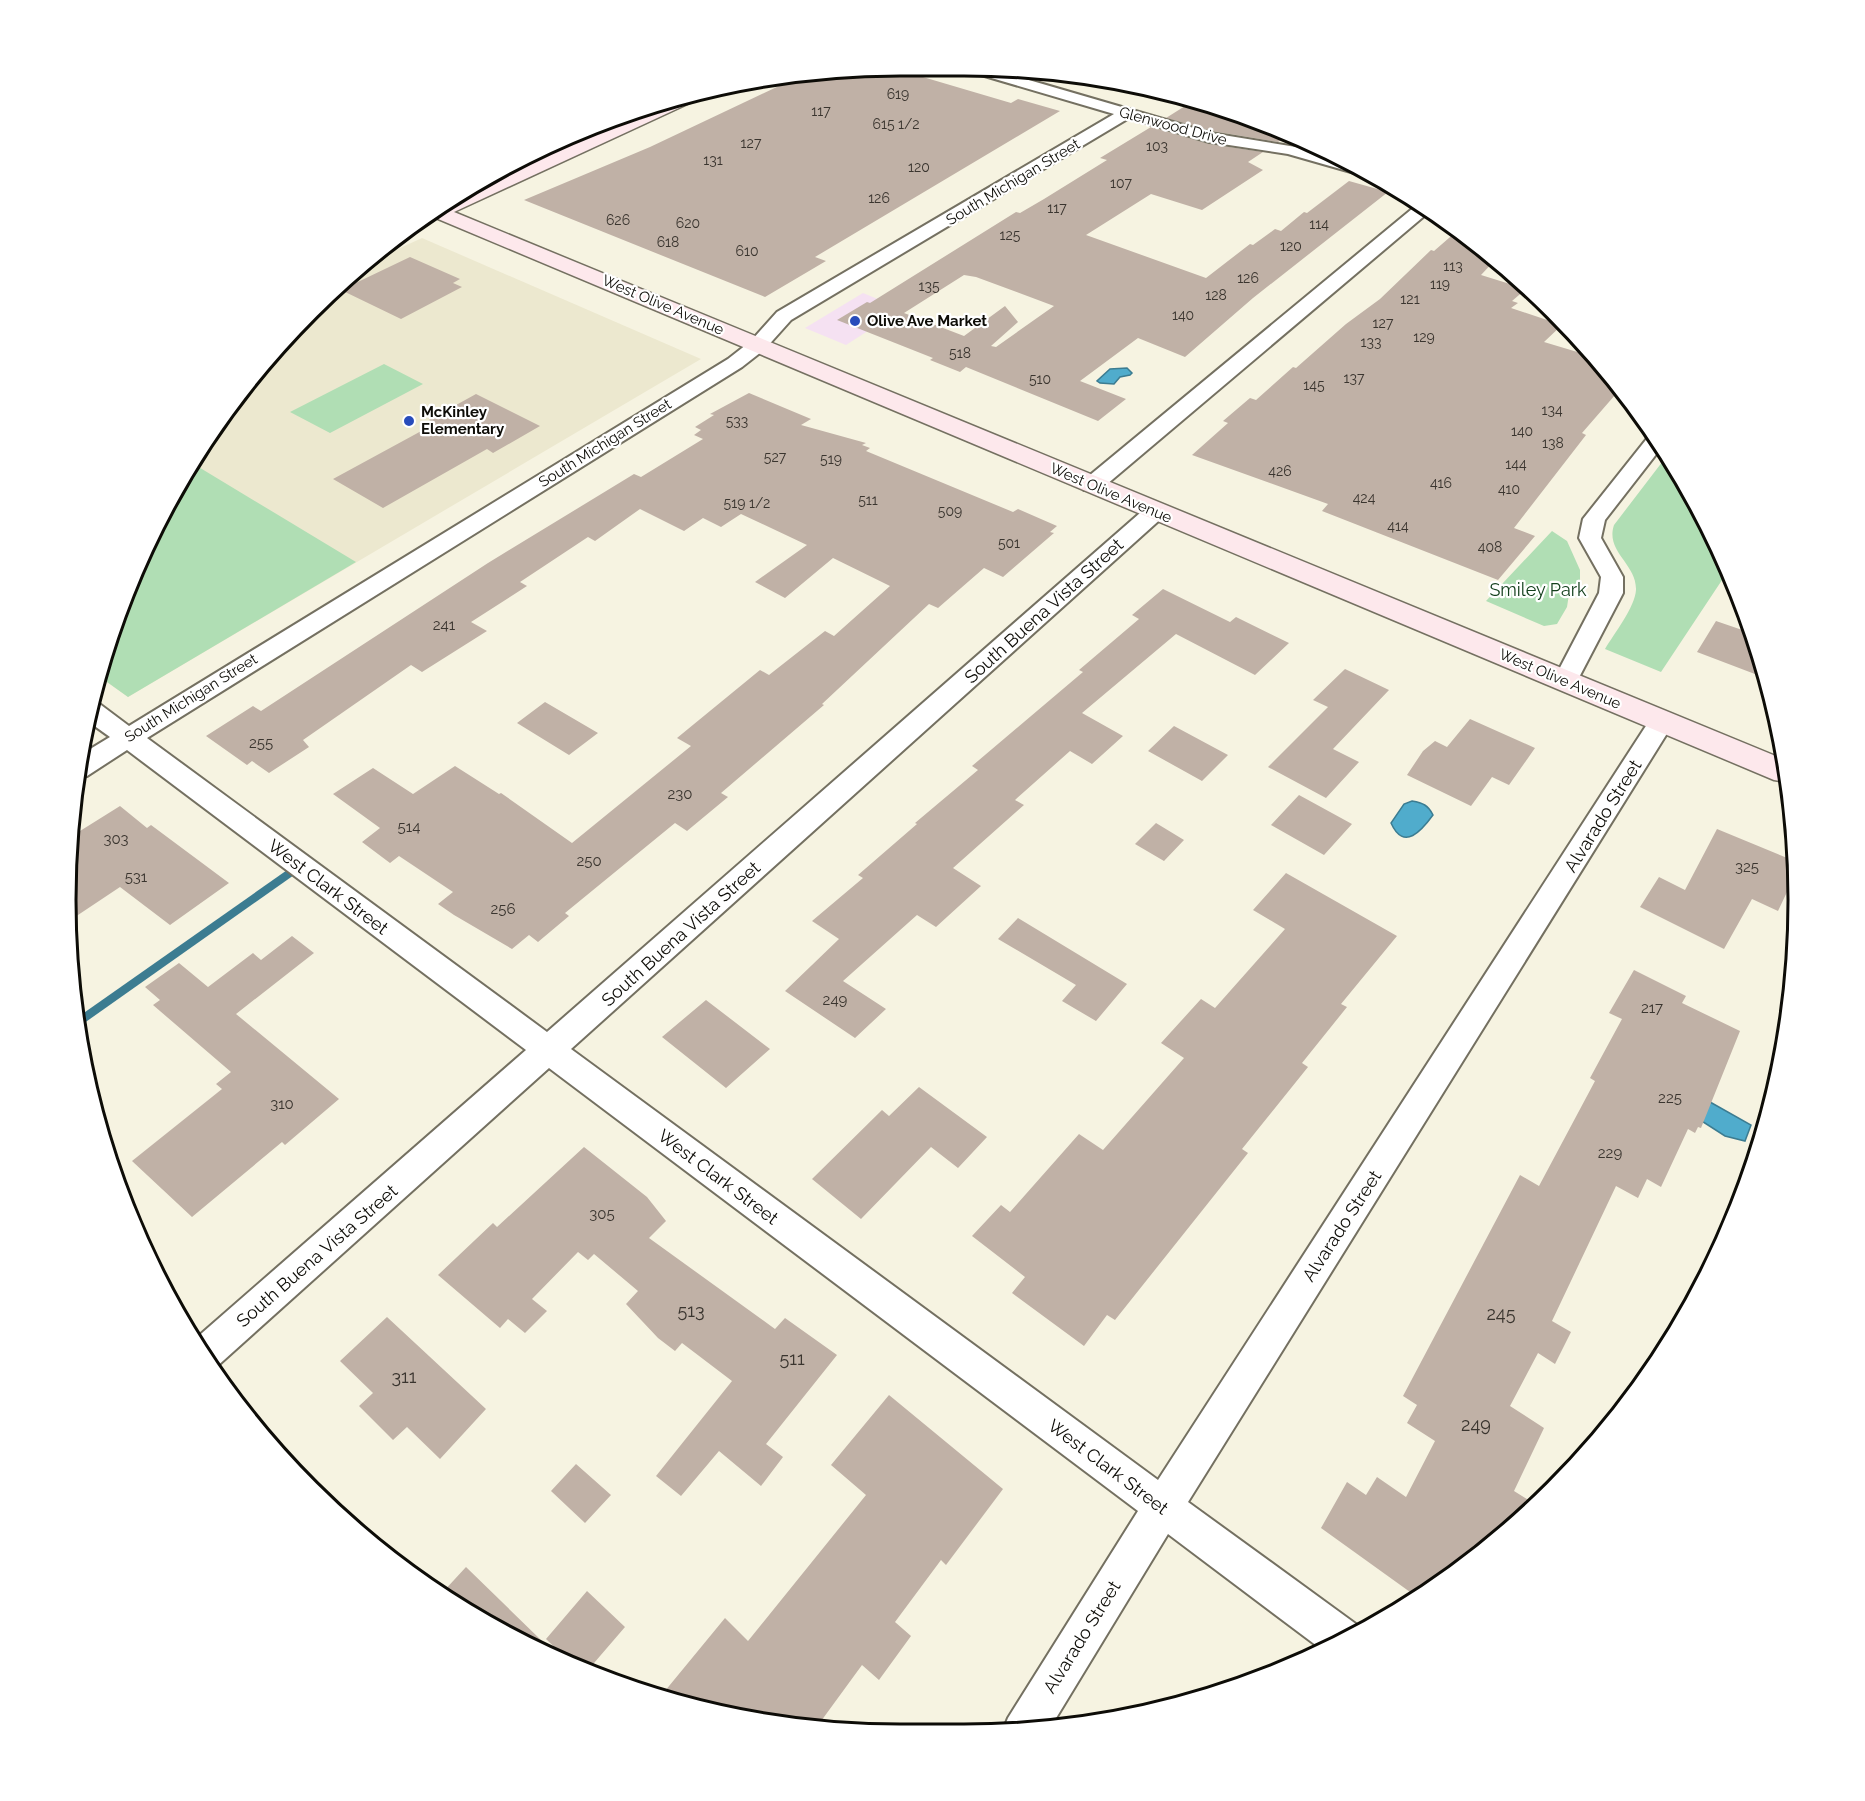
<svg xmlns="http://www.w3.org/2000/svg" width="1865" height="1801" viewBox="0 0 1865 1801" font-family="Raleway,sans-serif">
  <rect width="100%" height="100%" fill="#f6f3e1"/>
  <!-- commercial -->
  <path fill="#f5e1f2" d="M863,293L902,309L846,345L805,328Z"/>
  <!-- built -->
  <path fill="#ece8cf" d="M422,238L701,359L128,697L100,677L110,632L178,483L273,350L365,264Z"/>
  <!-- green -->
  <path fill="#b0deb4" d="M384,364L423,384L330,433L290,412Z
    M1666,457L1713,531L1728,571L1661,672L1605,649C1614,634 1635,607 1636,590C1637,564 1605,552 1614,525Z
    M192,463L356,562L128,697L100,677L110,632L178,483Z
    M1552,531L1567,541L1580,570V581L1569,594L1567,607L1557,624L1544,626L1486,601Z"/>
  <!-- water -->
  <path fill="#50accc" stroke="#3c7c91" stroke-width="1.5" d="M1127,368L1132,373L1130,375L1120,377L1114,384L1100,383L1097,381L1110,369Z
    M1412,801C1423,803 1428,805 1433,815C1422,830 1404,852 1391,823L1404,804Z
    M1710,1102L1751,1125L1745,1141L1725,1136L1697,1118Z"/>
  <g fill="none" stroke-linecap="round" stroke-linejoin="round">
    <!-- stream -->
    <path fill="#3c7c91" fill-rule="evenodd" d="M300,861L304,862L305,865L304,868L80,1026L78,1017Z"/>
  </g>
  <!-- building -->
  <path fill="#c0b1a6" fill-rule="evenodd" d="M889,67L1011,103L1018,99L1060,111L815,257L826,261L765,297L524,200L650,147L800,76Z
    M1193,101L1232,110L1288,135L1278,142L1212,131L1166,118Z
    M1151,127L1209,144L1263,152L1248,162L1263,170L1202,210L1151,194L1086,235L1206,278L1250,244L1253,245L1275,229L1281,231L1304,212L1307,213L1349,181L1388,192L1253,298L1185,357L1138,338L1080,381L1126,399L1098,421L966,367L960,372L930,360L933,358L837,320L867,302L870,303L1016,212L1020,213L1044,199L1107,160L1100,158ZM964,275L976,277L1054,306L996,347L991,346L1018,322L1005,306L964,336L904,313Z
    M1457,231L1496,259L1481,275L1526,289L1512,301L1518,303L1511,308L1562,325L1544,342L1594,357L1622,387L1582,433L1586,435L1514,528L1535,536L1498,580L1322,511L1328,504L1192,455L1228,423L1223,421L1250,398L1256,400L1293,367L1296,368L1346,324L1380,299L1431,250L1434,251Z
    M410,257L460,279L453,283L462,287L401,319L341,290Z
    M749,393L811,419L801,425L866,443L862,445L870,448L866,451L1013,512L1018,509L1057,526L1050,532L1054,533L1003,577L984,568L938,608L929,604L822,704L824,705L721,793L728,797L687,831L675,823L565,913L569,916L538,942L529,935L512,949L454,915L438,904L453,892L399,856L390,863L362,842L380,828L333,794L373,768L413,794L455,766L499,794L501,793L572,843L691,746L677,738L760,670L769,675L825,631L834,636L890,586L833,558L785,598L755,582L807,545L741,514L721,527L703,518L684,531L640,509L595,541L588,537L520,582L527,586L471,622L487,631L422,672L411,665L303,740L309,747L269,773L252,761L247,765L206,736L253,706L261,711L488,563L634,474L641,477L703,439L694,435L701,430L695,427L714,415L710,414Z
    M476,394L540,426L493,453L487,449L383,508L333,479L436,423L429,420Z
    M1163,589L1230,622L1236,617L1289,643L1255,675L1176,634L1082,713L1123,736L1092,764L1070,751L1015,800L1024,805L953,868L981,886L936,927L917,915L843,981L886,1009L855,1038L785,991L839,939L812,921L863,878L858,875L917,824L915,823L978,770L972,766L1083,672L1079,670L1139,619L1132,615Z
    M1716,621L1751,633L1768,679L1697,652Z
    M1345,669L1389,690L1333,749L1359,762L1326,798L1268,767L1328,707L1313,700Z
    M545,702L598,733L569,755L517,723Z
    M1470,719L1535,748L1509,785L1492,777L1471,806L1407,775L1423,751L1435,741L1447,747Z
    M1174,726L1228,755L1202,781L1148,751Z
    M1299,795L1352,824L1324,855L1271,825Z
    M120,806L147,828L151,825L229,883L170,925L120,887L69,921L72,836Z
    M1156,823L1184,840L1164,861L1135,844Z
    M1717,829L1797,862L1796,873L1778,911L1752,899L1724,949L1640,907L1659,877L1685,890Z
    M1286,873L1397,936L1341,1004L1347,1007L1302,1063L1308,1067L1242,1149L1248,1153L1115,1320L1107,1315L1084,1346L1012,1293L1025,1277L972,1236L1001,1205L1010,1212L1079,1134L1103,1150L1184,1058L1161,1043L1201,999L1215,1008L1285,929L1253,910Z
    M1018,918L1127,984L1096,1021L1062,1001L1076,985L998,939Z
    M292,936L314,953L236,1014L339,1099L285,1145L282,1142L192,1217L132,1161L222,1089L216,1084L231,1072L153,1005L160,1000L145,987L179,963L208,987L253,953L261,960Z
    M1634,970L1686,996L1682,1003L1740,1031L1701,1128L1698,1127L1695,1133L1688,1129L1661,1187L1647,1179L1638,1198L1616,1186L1552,1321L1571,1332L1555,1364L1538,1353L1510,1406L1544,1428L1514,1491L1535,1504L1473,1562L1417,1597L1321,1528L1347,1482L1366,1495L1377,1477L1406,1497L1435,1441L1407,1423L1417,1405L1403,1396L1520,1175L1539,1186L1595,1081L1590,1078L1622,1019L1609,1013Z
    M706,1000L770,1049L726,1088L662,1037Z
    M919,1087L987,1137L958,1168L931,1147L861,1219L812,1179L882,1110L889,1116Z
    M584,1147L647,1197L666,1221L649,1238L775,1329L785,1318L837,1355L766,1444L783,1457L761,1486L719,1451L681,1496L656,1476L732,1381L682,1343L675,1351L658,1338L626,1304L638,1291L594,1254L588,1260L578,1252L532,1299L547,1311L525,1333L508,1319L500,1328L438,1275L493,1223L497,1227Z
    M387,1317L486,1409L440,1459L407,1427L393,1440L359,1406L373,1393L340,1361Z
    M889,1395L1003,1489L946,1565L941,1560L895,1622L911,1636L879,1680L862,1665L816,1728L684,1706L660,1697L725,1618L748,1641L866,1495L831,1465Z
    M576,1464L611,1495L585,1523L551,1491Z
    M466,1567L543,1642L536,1651L442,1593Z
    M587,1591L625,1627L588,1670L572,1664L546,1639Z"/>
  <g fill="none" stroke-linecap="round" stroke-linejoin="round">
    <defs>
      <path id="street" d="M969,69L995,70L1211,133L1296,147L1341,159L1378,176L1372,178L1288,154L1209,142L1129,118L791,320L765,349L742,367L147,738L547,1032L1148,506H1164L1167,511L1164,516L571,1049L1158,1480L1653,715L1662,712L1671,715L1675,721L1671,727L1188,1502L1360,1627L1361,1632L1325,1652L1168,1534L1050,1728L1002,1733L1008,1718L1138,1511L549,1068L214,1369L194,1340L526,1050L127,750L87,776L76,778L82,754L110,737L89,722L94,703L101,705L129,726L728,359L751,341L777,312L1114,114L971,72Z
        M1418,204L1429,212L1100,490H1084L1081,485L1084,480Z
        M1653,435L1661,448L1605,520L1601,538L1623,577V593L1574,687L1565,689L1556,687L1553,681L1599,593L1601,577L1579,538L1583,519L1649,436Z"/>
      <path id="secondary" d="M695,95L694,101L454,212L1783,759L1787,782L1774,780L431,216C515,168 602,123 695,95Z"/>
    </defs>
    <!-- street casing -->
    <use href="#street" stroke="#747061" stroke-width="4"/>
    <!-- secondary casing -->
    <use href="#secondary" stroke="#747061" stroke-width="3"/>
    <!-- street -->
    <use href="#street" fill="#fff" fill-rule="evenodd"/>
    <!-- secondary -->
    <use href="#secondary" fill="#fde8ec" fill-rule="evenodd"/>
  </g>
  <!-- markers -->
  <g fill="#284cbb" stroke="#fff" stroke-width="2">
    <circle cx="855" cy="321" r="6"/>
    <circle cx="409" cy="421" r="6"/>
  </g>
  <g text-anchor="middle" stroke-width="4.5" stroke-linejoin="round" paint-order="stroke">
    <!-- far-number labels -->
    <g font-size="14" fill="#3a352f">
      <text x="898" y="99">619</text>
      <text x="821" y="116">117</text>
      <text x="896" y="129">615 1/2</text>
      <text x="751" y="148">127</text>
      <text x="1157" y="151">103</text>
      <text x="713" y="165">131</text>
      <text x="919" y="172">120</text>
      <text x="1121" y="188">107</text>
      <text x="879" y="203">126</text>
      <text x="1057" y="213">117</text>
      <text x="618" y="225">626</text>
      <text x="688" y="228">620</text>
      <text x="1319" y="229">114</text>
      <text x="1010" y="240">125</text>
      <text x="668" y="247">618</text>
      <text x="1291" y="251">120</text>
      <text x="747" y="256">610</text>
      <text x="1453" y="271">113</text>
      <text x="1248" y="283">126</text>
      <text x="1440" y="289">119</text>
      <text x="929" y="291">135</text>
      <text x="1216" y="300">128</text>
      <text x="1410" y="304">121</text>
      <text x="1183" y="320">140</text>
      <text x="1383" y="328">127</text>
      <text x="1424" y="342">129</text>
      <text x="1371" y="347">133</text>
      <text x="960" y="358">518</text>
      <text x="1354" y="383">137</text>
      <text x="1040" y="384">510</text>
      <text x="1314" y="390">145</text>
      <text x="1552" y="415">134</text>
      <text x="737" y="426">533</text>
      <text x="1522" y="436">140</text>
      <text x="1553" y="448">138</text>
      <text x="775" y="462">527</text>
      <text x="831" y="464">519</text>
      <text x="1516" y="469">144</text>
      <text x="1280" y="476">426</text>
      <text x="1441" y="488">416</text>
      <text x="1509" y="494">410</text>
      <text x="1364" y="503">424</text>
      <text x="868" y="505">511</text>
      <text x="747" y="508">519 1/2</text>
      <text x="950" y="516">509</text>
      <text x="1398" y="531">414</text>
      <text x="1009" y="548">501</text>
      <text x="1490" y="552">408</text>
    </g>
    <!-- far-street labels -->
    <g font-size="15" fill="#0d0c07" stroke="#fff">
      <text transform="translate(1173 126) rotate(15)" y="5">Glenwood Drive</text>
      <text transform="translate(1013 182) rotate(-31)" y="5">South Michigan Street</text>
      <text transform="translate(663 305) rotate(23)" y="5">West Olive Avenue</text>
      <text transform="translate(605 443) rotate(-32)" y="5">South Michigan Street</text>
      <text transform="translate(1111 493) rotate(23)" y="5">West Olive Avenue</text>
      <text transform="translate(1560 679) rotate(23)" y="5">West Olive Avenue</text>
      <text transform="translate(191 698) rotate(-32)" y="5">South Michigan Street</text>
    </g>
    <!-- far-poi labels -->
    <g font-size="15" font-weight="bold" fill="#0d0c07" stroke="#fff" text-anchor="start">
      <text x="867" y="326">Olive Ave Market</text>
      <text x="421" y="417">McKinley<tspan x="421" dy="17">Elementary</tspan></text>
    </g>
    <!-- number labels -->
    <g font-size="15" fill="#3a352f">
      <text x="444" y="630">241</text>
      <text x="261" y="748">255</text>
      <text x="680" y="799">230</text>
      <text x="409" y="832">514</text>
      <text x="116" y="844">303</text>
      <text x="589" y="866">250</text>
      <text x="1747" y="872">325</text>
      <text x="136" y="882">531</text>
      <text x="503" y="914">256</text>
      <text x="835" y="1005">249</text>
      <text x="1652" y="1013">217</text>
      <text x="1670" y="1103">225</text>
      <text x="282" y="1109">310</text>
      <text x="1610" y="1158">229</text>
      <text x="602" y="1219">305</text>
    </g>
    <!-- park labels -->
    <g font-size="18" fill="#14401d" stroke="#fff">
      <text x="1538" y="596">Smiley Park</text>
    </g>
    <!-- street labels -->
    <g font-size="18" fill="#0d0c07" stroke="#fff">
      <text transform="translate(1044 611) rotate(-42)" y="6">South Buena Vista Street</text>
      <text transform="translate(1603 816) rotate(-58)" y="6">Alvarado Street</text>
      <text transform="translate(328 887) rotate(37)" y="6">West Clark Street</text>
      <text transform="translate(681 934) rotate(-42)" y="6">South Buena Vista Street</text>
      <text transform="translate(718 1177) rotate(37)" y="6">West Clark Street</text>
      <text transform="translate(1342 1226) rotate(-57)" y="6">Alvarado Street</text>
      <text transform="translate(317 1256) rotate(-41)" y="6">South Buena Vista Street</text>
      <text transform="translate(1108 1467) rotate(37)" y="6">West Clark Street</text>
      <text transform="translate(1082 1637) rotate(-58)" y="6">Alvarado Street</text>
    </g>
    <!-- near-number labels -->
    <g font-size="18" fill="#3a352f">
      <text x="691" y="1317">513</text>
      <text x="1501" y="1320">245</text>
      <text x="792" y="1365">511</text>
      <text x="404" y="1383">311</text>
      <text x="1476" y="1431">249</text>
    </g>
  </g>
  <!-- crop -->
  <path d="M0 0H1865V1801H0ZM900 76H964A824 824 0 0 1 1788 900V900A824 824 0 0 1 964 1724H900A824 824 0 0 1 76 900V900A824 824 0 0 1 900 76Z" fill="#fff" fill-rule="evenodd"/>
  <path fill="none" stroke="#0d0c07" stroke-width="3" d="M900 76H964A824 824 0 0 1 1788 900V900A824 824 0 0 1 964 1724H900A824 824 0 0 1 76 900V900A824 824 0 0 1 900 76Z"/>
</svg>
